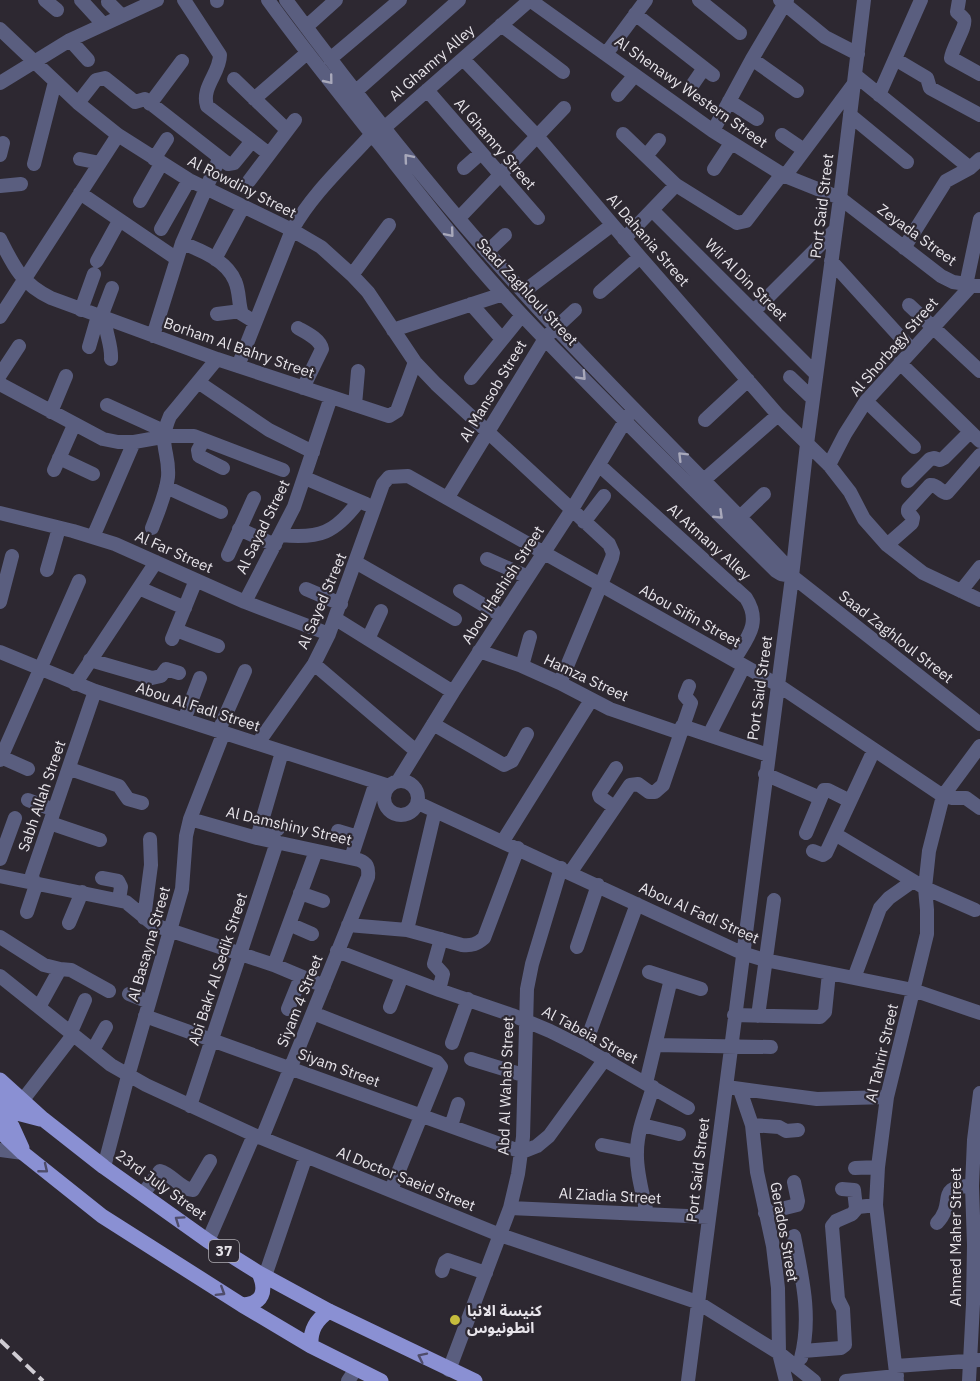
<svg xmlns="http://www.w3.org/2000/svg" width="980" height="1381" viewBox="0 0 980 1381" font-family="'IBM Plex Sans','Noto Sans Arabic',sans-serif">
  <rect width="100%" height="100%" fill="#2d2831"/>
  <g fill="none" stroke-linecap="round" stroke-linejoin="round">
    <!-- minor -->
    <path stroke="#5a5e7f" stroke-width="14" d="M45,0L57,10
      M81,0L103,24
      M184,0L220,55C220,73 201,87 207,106L269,154
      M217,0V1
      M268,0C304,50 343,98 382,147C427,204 471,261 521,314C604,402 690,486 776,571L781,574L792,576
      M286,0C361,101 439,200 524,293C607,385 697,471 782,561L792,576L980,724
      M699,0L740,33
      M780,0L825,37L858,54
      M959,0L957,12C959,14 962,16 964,19C967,26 952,48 951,58L980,74
      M108,2L121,15
      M635,14L713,75
      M501,25L563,72
      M306,27L336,0
      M0,29L78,103L118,135L189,180L292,230L321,247L352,275L368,292L415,362L436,384L609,544L613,553L612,558L560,683
      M70,40L88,60
      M606,54L646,0
      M330,59L400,0
      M463,59L537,136L640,257L778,415L829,465L850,492L864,519L887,545L923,573L980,600
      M752,59L797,91
      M895,59L927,78L930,88L980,115
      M855,75L970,168
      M234,79L287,130
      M0,83L70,40L157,0
      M693,84L704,68
      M427,90L538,218
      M355,92L459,0
      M618,95L635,75
      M879,95L921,0
      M254,99L307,53
      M729,101L757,119
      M78,103L96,80L105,78L135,102L145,99L228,164L234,163L252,141
      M150,104L182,61
      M850,115L907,162
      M384,128L530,0L713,131L785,176L840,198L941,276L953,282L980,286
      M713,131L752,59L787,0
      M623,134L676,185L737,223L746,221L782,174
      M782,135L804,150
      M0,155L3,143
      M646,156L659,140
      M80,159L100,163
      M154,159L167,139
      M34,164L55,82
      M464,168L481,153
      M714,169L731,143
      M785,176L853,85
      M249,181L295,120
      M0,186L21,184
      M80,193L177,259
      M140,201L161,164
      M652,210L816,374
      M459,218L564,108
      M161,229L189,180
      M0,239C14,267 22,284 51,298L217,359L389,416L397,411L415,362
      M624,239L676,185
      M182,243C201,250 227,261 235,281C240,292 238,303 242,314L255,322
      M904,248L946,181L970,168L980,159
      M487,252L505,235
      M215,259L243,207
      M97,261L119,221
      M831,261L912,350
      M352,275L389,225
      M966,285L980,219
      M523,292L612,225
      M600,292L640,257
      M471,304L502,339
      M909,305L980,371
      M81,310L94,274
      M754,311L836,229
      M217,314L241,311
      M0,317L118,135
      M101,317L112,288
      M105,318C105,333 112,345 111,359
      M298,328C307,333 320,339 322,349L303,388
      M393,330L503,294
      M153,336L182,243L219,159
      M89,347L98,316
      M900,363L980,441
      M238,366L292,230C312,194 344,165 372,134
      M0,375L19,346
      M790,377L813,399
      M471,378L522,315
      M198,382L269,430L313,452
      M0,384L103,439L118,442H134L168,436H194L283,470
      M866,401L914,447
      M107,405L164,431
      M355,405L358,371
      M51,412L66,376
      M705,420L748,380
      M204,440L198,450L199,456L223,468
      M59,458L93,474
      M599,465L746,598C762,623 747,638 734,660
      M829,465L845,434L866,401L971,286
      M54,470L74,425
      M305,478L366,504
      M705,479L778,415
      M908,481L930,459L934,458L940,460L944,458L970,432
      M166,487L221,512
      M448,497L546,337L575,310
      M0,513L73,531L115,544L245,602L329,634
      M740,517L764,494
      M584,522L604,496
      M152,528C158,512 166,494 168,477C170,451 157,446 170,416L217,359
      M239,529L275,545
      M281,535C320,539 335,533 359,501
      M93,537L134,442
      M887,545L912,523L913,518L908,512V509L930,485C938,484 940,493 947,493L980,455
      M228,555L254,498
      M487,559L528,577
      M357,563L455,619
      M47,570L59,528
      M139,588L185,608
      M306,589L341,604
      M460,591L502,616
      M961,591L980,567
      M0,602L12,556
      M245,602L294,507L331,397
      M336,619L453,692
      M176,630L218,646
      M172,639L196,580
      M368,639L381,611
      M479,651L522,666L560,683L610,709L680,733
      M0,652L95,691L389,786
      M90,660L152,678L161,676L166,669L179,673
      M314,664L416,751
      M522,666L530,637
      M75,684L156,562
      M184,720L200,678
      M433,724L504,765L512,761L527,734
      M682,726L768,755
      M219,730L245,671
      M709,735L744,666
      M258,743L314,664L329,634L383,484L389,477L408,476L778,685L943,796L952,798H966L980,808
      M1,757L28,769
      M0,760L79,581
      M70,769L119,786L128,799L142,803
      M765,774L820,798
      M384 798a17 17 0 1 1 34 0a17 17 0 1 1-34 0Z
      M398,781L453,692L571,511L628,416
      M28,800L54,810
      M418,803L742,953L765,960L913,990L980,1013
      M614,807L600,797L599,794L616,768
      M190,819L257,838L359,860C367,863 369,867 368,877L262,1138
      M50,823L100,840
      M260,825L278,829
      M338,831L358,837
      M806,833L824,790H828L850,801
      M835,834L925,888L975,910
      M257,838L282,752
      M503,841L591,700
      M813,851L823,855L826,853L874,750
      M351,858L376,782
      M0,859L15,818
      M570,873L630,785L638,784L649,792H655L663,785L691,703L685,696L689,686
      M0,876L126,902L154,925L274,965L324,986
      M102,878L118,881L121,887L119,900
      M300,893L323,901
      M27,912L35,888L32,875L95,691
      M144,918L151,865L150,839
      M69,923L82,892
      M289,924L312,934
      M348,925L407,930L462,945C472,946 477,944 484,938L518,848
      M407,930L435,811
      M0,937L44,965L60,969
      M577,947L598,885
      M337,951L439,990L512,1015L550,1031L584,1048L688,1108
      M274,965L316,851
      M649,972L701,989
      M0,976L111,1065L146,1085L254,1135L500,1235L697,1302L779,1353L814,1381
      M854,978L880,908L889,898L913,881
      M439,990L443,974L434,964L441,939
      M129,994L149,1002
      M39,1007L60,969L71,970L109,991
      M390,1007L402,976
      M288,1009L301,977
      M313,1013L437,1062L441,1067L391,1190
      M734,1015L820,1017L825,1012L829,973
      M145,1016L522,1152L537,1146L549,1136L605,1059
      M758,1016L774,900
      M71,1032L85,1000
      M452,1043L468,999
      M655,1045L771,1047
      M584,1048L637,904
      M93,1050L106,1027
      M471,1059L523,1075
      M646,1083L671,979
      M734,1088L817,1099L887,1097
      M740,1090L752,1125L757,1172L773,1246L778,1288L779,1353L786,1381
      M22,1101L73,1035
      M190,1106L277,842
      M642,1125L679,1134
      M752,1125L779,1127L786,1131L798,1130
      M451,1126L458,1104
      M602,1145L637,1152
      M0,1150L23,1153
      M104,1167L128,1076L182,889L186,836L190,819L224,732
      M855,1168L878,1167
      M842,1189L854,1190L856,1208
      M143,1194L160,1171C172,1174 180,1189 193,1190L210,1161
      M510,1208L709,1217
      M765,1213L797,1205L798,1201L794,1182
      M647,1214C643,1194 636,1172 637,1152C637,1130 647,1108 653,1087
      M937,1223C957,1202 934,1186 972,1186
      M794,1236C802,1277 812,1317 801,1358
      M208,1241L254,1135
      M442,1271L445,1262L448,1260L486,1273
      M265,1276L306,1156
      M803,1351L841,1348L845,1345L843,1309L838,1299L832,1226L836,1221L852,1214L858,1207L876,1205
      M896,1366L980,1360
      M449,1370L510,1208L518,1174L523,1137L527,989L532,964L561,868
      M348,1381L356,1369
      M688,1381L791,585L807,444L840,198L864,0
      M846,1381L897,1376
      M897,1381L876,1205L878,1167L887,1097L927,934V910L925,888L929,851L943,796L980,746
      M969,1381L973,1304L974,1245L972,1186L974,1140L980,1093"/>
    <!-- major -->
    <path stroke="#8a90d3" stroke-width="15" d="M0,1080L43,1119L104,1167L208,1241L259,1273L329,1311L475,1381
      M0,1098L17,1113L40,1119
      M0,1113L12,1126L22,1148
      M0,1131L23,1153L102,1216L242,1305L311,1346L381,1381
      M242,1305C263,1304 267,1291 259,1273
      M311,1346C310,1330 316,1320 329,1311"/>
    <!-- rail -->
    <path stroke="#cfccd3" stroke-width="4" stroke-dasharray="12 6" stroke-linecap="butt" d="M0,1340L43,1381"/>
  </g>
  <!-- one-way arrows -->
  <defs><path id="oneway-chevron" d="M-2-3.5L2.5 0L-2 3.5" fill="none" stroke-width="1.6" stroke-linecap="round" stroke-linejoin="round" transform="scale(1.5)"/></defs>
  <g stroke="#a8a8ba">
    <use href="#oneway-chevron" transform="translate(329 80) rotate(51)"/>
    <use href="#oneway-chevron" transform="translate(408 158) rotate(-130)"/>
    <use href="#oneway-chevron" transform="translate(450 233) rotate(50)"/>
    <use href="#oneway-chevron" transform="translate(582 376) rotate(47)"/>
    <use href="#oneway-chevron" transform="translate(682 456) rotate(-135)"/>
    <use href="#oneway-chevron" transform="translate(719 515) rotate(44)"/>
  </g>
  <g stroke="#4e4c6a">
    <use href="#oneway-chevron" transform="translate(44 1169) rotate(39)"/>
    <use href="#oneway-chevron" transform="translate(179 1220) rotate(-145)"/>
    <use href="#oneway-chevron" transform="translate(221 1292) rotate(32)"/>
    <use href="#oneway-chevron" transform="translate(422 1357) rotate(-154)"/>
  </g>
  <!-- markers -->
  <circle fill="#c5bc3d" stroke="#2d2831" stroke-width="2" cx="455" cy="1320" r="6"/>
  <g text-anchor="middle" stroke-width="4.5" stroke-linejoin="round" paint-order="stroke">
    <!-- shield labels -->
    <rect fill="#2d2831" stroke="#afacb2" stroke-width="1.5" x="209" y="1240" width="30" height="22" rx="4.5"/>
    <g font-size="14" font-weight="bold" fill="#e7e4ea">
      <text x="224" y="1256">37</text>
    </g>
    <!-- street labels -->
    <g font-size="15" fill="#e7e4ea" stroke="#2d2831">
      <text transform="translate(432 63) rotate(-41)" y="5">Al Ghamry Alley</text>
      <text transform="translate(691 92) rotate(35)" y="5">Al Shenawy Western Street</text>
      <text transform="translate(495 144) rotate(49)" y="5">Al Ghamry Street</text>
      <text transform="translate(242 187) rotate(27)" y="5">Al Rowdiny Street</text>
      <text transform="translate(822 206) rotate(-83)" y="5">Port Said Street</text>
      <text transform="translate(917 235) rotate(36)" y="5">Zeyada Street</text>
      <text transform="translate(648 240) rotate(49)" y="5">Al Dahania Street</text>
      <text transform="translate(746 280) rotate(45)" y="5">Wli Al Din Street</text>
      <text transform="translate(527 292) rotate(47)" y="5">Saad Zaghloul Street</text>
      <text transform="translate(894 347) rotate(-49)" y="5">Al Shorbagy Street</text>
      <text transform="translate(239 348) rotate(19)" y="5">Borham Al Bahry Street</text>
      <text transform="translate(493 391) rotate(-59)" y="5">Al Mansob Street</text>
      <text transform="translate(263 527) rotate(-64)" y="5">Al Sayad Street</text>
      <text transform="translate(709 542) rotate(42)" y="5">Al Atmany Alley</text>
      <text transform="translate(174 552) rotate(24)" y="5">Al Far Street</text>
      <text transform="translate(503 585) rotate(-57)" y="5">Abou Hashish Street</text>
      <text transform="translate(322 601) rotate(-67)" y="5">Al Sayed Street</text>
      <text transform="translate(690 616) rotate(29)" y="5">Abou Sifin Street</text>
      <text transform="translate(896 637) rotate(38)" y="5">Saad Zaghloul Street</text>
      <text transform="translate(586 678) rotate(25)" y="5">Hamza Street</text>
      <text transform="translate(760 688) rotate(-82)" y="5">Port Said Street</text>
      <text transform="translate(198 707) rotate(18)" y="5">Abou Al Fadl Street</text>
      <text transform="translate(42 796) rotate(-71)" y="5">Sabh Allah Street</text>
      <text transform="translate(289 826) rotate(13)" y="5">Al Damshiny Street</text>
      <text transform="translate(699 913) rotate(24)" y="5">Abou Al Fadl Street</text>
      <text transform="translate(149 944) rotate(-74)" y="5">Al Basayna Street</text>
      <text transform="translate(218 969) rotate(-72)" y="5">Abi Bakr Al Sedik Street</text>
      <text transform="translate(300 1001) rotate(-68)" y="5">Siyam 4 Street</text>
      <text transform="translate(590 1035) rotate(28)" y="5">Al Tabeia Street</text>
      <text transform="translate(882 1053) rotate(-77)" y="5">Al Tahrir Street</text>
      <text transform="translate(339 1068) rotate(20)" y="5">Siyam Street</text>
      <text transform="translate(506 1086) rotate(-88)" y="5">Abd Al Wahab Street</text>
      <text transform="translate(698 1170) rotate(-83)" y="5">Port Said Street</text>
      <text transform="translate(406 1179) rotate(22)" y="5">Al Doctor Saeid Street</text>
      <text transform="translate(161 1185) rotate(36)" y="5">23rd July Street</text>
      <text transform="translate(610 1196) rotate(3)" y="5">Al Ziadia Street</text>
      <text transform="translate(784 1232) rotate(80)" y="5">Gerados Street</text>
      <text transform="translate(956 1237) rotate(-90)" y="5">Ahmed Maher Street</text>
    </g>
    <!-- poi labels -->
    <g font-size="15" font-weight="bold" fill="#e7e4ea" stroke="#2d2831" text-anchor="start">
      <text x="467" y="1316">كنيسة الانبا<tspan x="467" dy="17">انطونيوس</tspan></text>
    </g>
  </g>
</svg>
